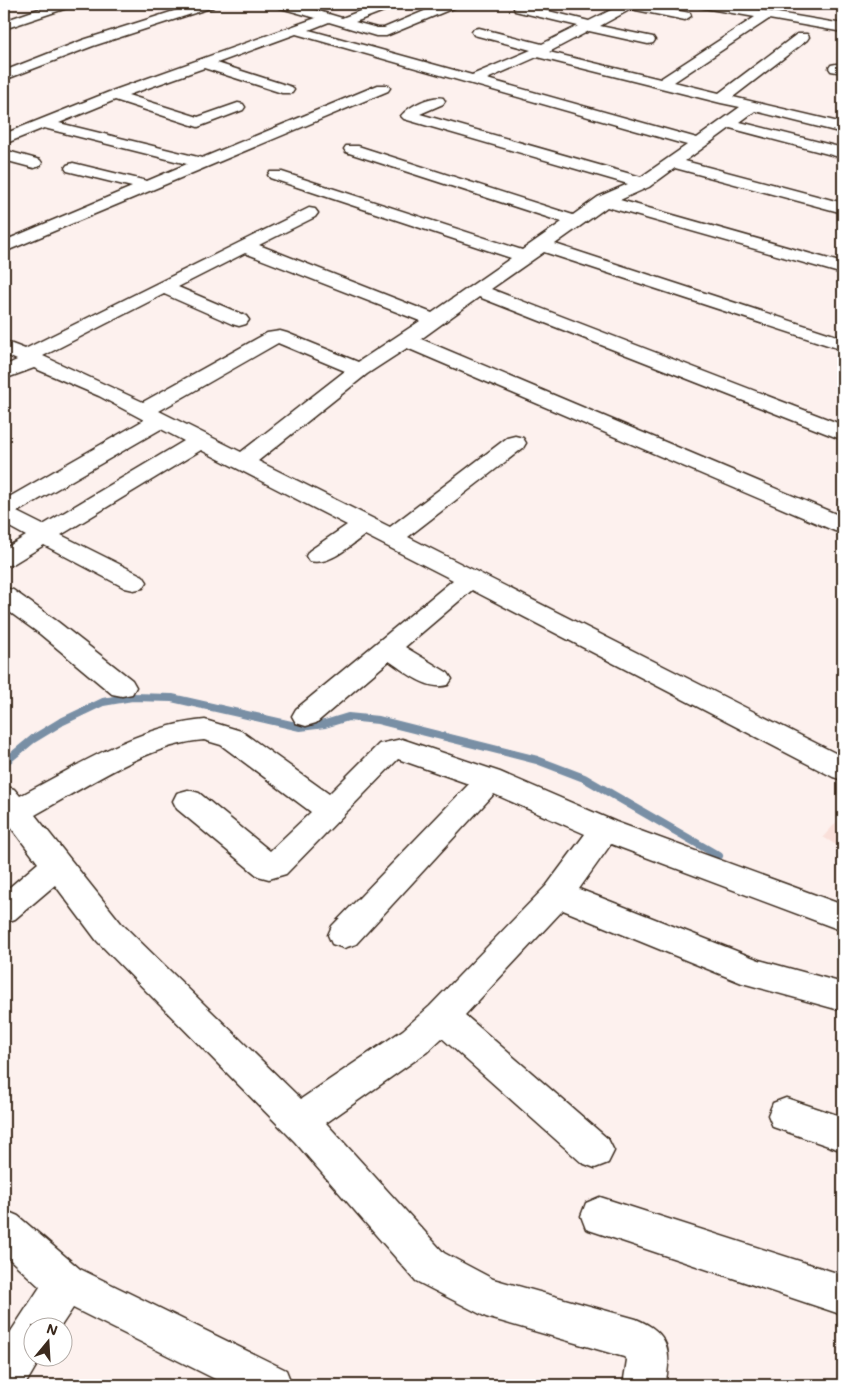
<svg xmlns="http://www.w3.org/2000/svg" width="847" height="1389" viewBox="0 0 847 1389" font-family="Mali,sans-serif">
  <rect width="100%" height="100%" fill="#fdf1ee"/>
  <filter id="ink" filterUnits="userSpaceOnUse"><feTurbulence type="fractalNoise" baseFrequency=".02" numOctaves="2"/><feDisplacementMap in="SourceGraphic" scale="10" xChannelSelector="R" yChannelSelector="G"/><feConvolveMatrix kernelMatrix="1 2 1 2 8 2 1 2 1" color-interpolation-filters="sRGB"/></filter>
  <g filter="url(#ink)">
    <!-- built -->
    <path fill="#fae0da" d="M843,815V849L823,837Z"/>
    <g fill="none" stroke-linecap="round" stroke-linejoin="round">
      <!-- stream -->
      <path stroke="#798fa5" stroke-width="8" d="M4,763L33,739L61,722L103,702L132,697L172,698L300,727L325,724L348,717L378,720L537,760L584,778L719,856"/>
      <defs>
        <path id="minor" d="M53,4H71L70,7L4,29V21Z
          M196,4H214L213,7L93,46L4,80V71L83,40Z
          M276,4H295L342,18L378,4H395L394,7L355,22L377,28H384L441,4H457L456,7L386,36H376L329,22L309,30L472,75L531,50L474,35L472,32L474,29L479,28L542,44L578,26L515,11L514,8L515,5L520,4L589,21L623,4H642L690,13L691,16L685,20L631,9L600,26L653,37L655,40L653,43L648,44L589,31L549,52L660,79L755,17L704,8L699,7L698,4H725L843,24V32L769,19L674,82L719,93L797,34H807L809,37L807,40L733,97L843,123V133L755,111L740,122L843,148V158L730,128L685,161L843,203V213L675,168L649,187L620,200L843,263V274L607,207L555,244L843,338V350L544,252L491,289L843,425V440L479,297L421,339L843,517V533L835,531L407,348L367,374L258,461L390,527L507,438L515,436L523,438L526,443L523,448L408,537L843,757V780L833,777L472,590L405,647L448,673L452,679L448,685C427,691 406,672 389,661L316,723L306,726L296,723L292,716L296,709L453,580L365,535C349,546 330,566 309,561L306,556L309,551L347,525L201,450L61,535L143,576L147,582L143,588L134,590L125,588L44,545L13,564L4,566V549L26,536L4,524V500L144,420L99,396L34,368L4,379V366L17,360L4,354V341L25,349L309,208L315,209L318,213L315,217L259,245L432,313L511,258L270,178L268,175L270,172H282L522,250L562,222L346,152L344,149L346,146H358L573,215L598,197L628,184L404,119L401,116C409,106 431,95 443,98L445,101L443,104L420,114L641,177L687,145L296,34L217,63L292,87L294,90L292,93H282L204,68L128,95L198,117L238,103L243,104L245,107L243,110L198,127L115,100L59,123L202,158L378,85H388L390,88L388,91L4,252V241L132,187L67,171L65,168L67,165L73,163L147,181L187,164L44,128L4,144V134L109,92L316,18L277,7ZM537,57L721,103L740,107L697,138L487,79ZM245,253L420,321L358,362L287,333L280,331L267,333L143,402L43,356L164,294L232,324L239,326L246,324L249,320L246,316L178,287ZM278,343L345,371L241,452L159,411ZM161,429L184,441L43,525L17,512Z
          M836,64L843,65V73L831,71L829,68L831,65Z
          M4,150L40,160L42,163L40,166L34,168L4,160Z
          M4,588L13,590L58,622L132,680L136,687L132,694L122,696L112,694L40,634L4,608Z
          M205,720L241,731L329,794L379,744L402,739L500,772L616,822L843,905V931L611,844L579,889L759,960L843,983V1011L742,983L563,910L465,1015L608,1139L614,1151L608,1163L595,1168L582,1163L442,1038L427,1052L326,1123L444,1253L493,1279L636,1319C670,1333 672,1352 665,1385H623L627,1360L624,1357L486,1317L416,1281L295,1142L97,941L55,885L15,919L4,923V892L38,863L4,818V786L14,789L20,796C77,766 140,725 205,720ZM204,740L221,745L311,812L270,851L199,793L188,790L177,793L173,801L177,809L258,876L269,879L286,874L398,759L469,784L332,926L328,935L332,944L344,948L356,944L494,794L585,834L547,885L430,1006L403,1030L301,1099L121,923L35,815C84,788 148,744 204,740Z
          M786,1098L843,1117V1151L773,1127L768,1115L773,1103Z
          M600,1197L843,1275V1315L586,1229L581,1216L586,1203Z
          M4,1210L18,1216L80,1269L286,1370L292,1385H227L73,1308L61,1326H32V1356H42L25,1385H4V1342L40,1287L4,1254Z"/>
      </defs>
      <!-- minor casing -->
      <use href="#minor" stroke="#3b2a1e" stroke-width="3"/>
      <!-- minor -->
      <use href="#minor" fill="#fff" fill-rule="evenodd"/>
    </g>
  </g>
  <!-- margin -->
  <rect width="847" height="1389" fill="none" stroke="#fff" stroke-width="20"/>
  <rect x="10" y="10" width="827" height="1369" fill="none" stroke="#3b2a1e" stroke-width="2" filter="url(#ink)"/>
  <!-- north arrow -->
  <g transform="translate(48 1342) rotate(18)"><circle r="24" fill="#ffffff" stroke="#b1aaa5"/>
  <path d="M0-4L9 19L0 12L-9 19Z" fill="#3b2a1e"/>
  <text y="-8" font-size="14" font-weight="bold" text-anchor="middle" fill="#3b2a1e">N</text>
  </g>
</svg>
